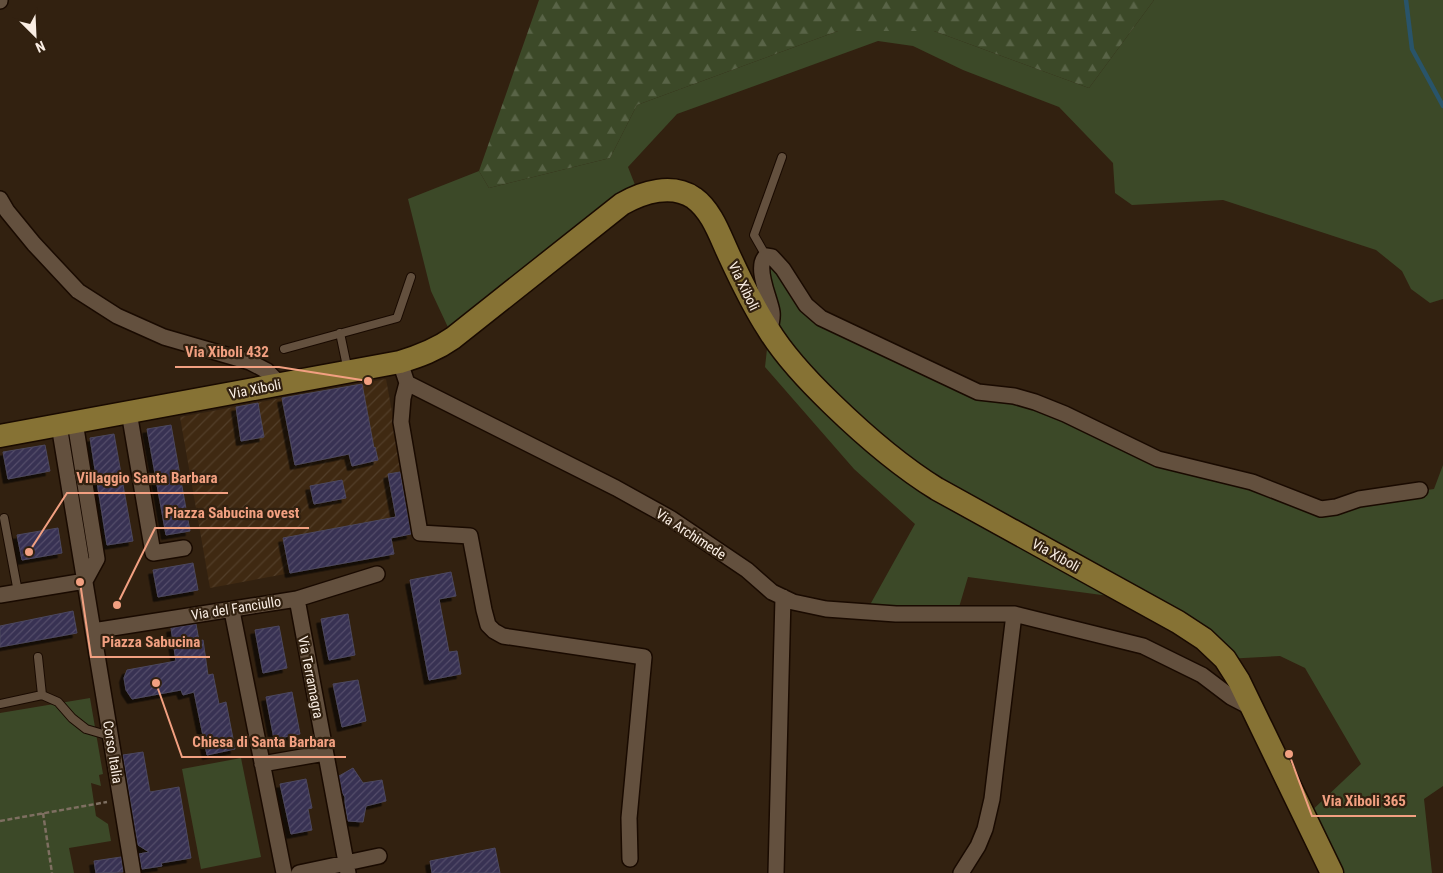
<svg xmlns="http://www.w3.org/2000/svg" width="1443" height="873" viewBox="0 0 1443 873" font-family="'Roboto Condensed',sans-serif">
  <defs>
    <pattern id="industrial-furrows" width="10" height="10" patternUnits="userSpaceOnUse" patternTransform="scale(1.25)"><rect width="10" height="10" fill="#3f2912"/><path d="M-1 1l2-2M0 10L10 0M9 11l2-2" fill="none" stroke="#523e29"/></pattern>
    <pattern id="forest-firs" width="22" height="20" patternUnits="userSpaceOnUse" patternTransform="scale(1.25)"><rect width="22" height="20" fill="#3c4928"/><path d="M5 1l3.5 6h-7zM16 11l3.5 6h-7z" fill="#596447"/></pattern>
    <pattern id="building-hatch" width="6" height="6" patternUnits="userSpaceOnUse" patternTransform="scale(1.25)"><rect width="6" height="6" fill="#373052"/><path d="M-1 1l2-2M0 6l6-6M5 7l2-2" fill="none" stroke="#554e6b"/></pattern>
    <filter id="shadow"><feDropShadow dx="-4.5" dy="4.5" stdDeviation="0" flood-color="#0009"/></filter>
  </defs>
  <rect width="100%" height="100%" fill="#322110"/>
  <!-- industrial -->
  <path fill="url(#industrial-furrows)" d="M386,379L414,533L391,538L394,554L210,588L180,417Z"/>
  <!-- green -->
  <path fill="#3c4928" d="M1154,0H1443V299L1430,303L1411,289L1402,271L1376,250L1223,200L1132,205L1115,193L1113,163L1059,107L963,70L913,46L878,41L677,114L628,167L639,195L453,338L431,291L408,199L479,171L489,188L610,158L637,105L838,31H934L1089,88Z
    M766,256L806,305L978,392L1014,396L1158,459L1312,506L1434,489L1443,465V786L1424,799L1432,873H1332L1305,817L1361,764L1305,668L1280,656L1225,659L1139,600L968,577L957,614L866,612L915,524L854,469L765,367L769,331Z
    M90,698L103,774L99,775L101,786L91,783L96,816L108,824L111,841L69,848L74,873H0V713Z
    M241,758L261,857L201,869L182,769Z"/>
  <!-- forest -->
  <path fill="url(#forest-firs)" d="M539,0H1154L1089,88L934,31H838L637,105L610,158L489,188L479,171Z"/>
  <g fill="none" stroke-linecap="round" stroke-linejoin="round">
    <!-- stream -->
    <path stroke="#29546a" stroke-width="4.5" d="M1406,0L1412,49L1443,106"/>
  </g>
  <!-- building -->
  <path fill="url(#building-hatch)" stroke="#4c485f" filter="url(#shadow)" d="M362,384L374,448L375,447L378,460L352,466L349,454L295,465L282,398Z
    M258,403L264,437L241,441L236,407Z
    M171,425L190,531L166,535L147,429Z
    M114,434L133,541L107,545L90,438Z
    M45,445L50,471L8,479L3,452Z
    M400,472L411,534L391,538L394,554L290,573L283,538L396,517L388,474Z
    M342,480L346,498L314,504L310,486Z
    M58,528L62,553L22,560L17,535Z
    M193,563L198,590L158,597L153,570Z
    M451,572L456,596L439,599L449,652L457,651L461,674L429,680L410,580Z
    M73,611L77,633L0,647V626Z
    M348,614L355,655L329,660L321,619Z
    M196,624L199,641L203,640L208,675L213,674L219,704L226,702L235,749L207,755L194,692L183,695L181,690L132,699L126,690L124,678L127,670L176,661L171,628Z
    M279,626L287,668L263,673L255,630Z
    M358,680L366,721L342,727L333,684Z
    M292,692L300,734L274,739L266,697Z
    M143,752L150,792L179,787L191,858L161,863L162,866L142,869L139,854L149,852L138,845L123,755Z
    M353,768L363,783L382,780L386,801L366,806L363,822L348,821L345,803V797L342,792L339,776Z
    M306,779L312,808L308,809L312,830L291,834L280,784Z
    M495,848L500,873H432L430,861Z
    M121,857L123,872L96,873L94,861Z"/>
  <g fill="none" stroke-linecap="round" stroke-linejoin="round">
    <defs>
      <path id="service" d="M766,256L754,235L782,157
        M340,333L348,371
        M284,349L397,318L411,277
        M4,518L18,592
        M38,657L42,695
        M0,704L42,695L58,702L72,718L86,729L110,736"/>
      <path id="minor" d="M0,1V0
        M0,199L7,211L34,244L78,291L117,316L164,337L250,362L267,371L280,384
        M769,331C771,325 773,319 772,312C770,298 754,267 766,256L772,257L783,269L806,305L821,318L978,392L1014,396L1035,402L1065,414L1158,459L1252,482L1321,509L1336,507L1359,499L1420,490
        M400,362L407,383L616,488L670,518L747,570L772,592L793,602L826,609L896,614H1014L1143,646L1202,675L1231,697L1252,708
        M407,383L403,398L401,422L420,533L470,536L484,610L488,625L494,631L503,636L644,657L629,818L630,859
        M129,412L153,553L184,548
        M75,422L97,559L85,581
        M59,425L133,873
        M0,595L85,581
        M297,599L348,873
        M232,611L284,873
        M93,631L297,599L377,574
        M262,764L325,753
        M299,873L379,856
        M776,873L783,597
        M961,873L978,846L985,829L992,799L1014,614"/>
      <path id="primary" d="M0,436L400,362C420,356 436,350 453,338L622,204C643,192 672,183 694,198C712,211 720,236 729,255C741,281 753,306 768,329C785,357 808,381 832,404C865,436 898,465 937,489L1178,622L1204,639L1225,659L1239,681L1332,873"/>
    </defs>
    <!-- service casing -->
    <use href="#service" stroke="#190a00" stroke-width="10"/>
    <!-- minor casing -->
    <use href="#minor" stroke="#190a00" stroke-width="18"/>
    <!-- primary casing -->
    <use href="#primary" stroke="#190a00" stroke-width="25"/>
    <!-- path -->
    <path stroke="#7e6f61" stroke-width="2.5" stroke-dasharray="5 2.5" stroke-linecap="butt" d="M43,813L52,873
      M0,821L107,802"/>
    <!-- service -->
    <use href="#service" stroke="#63503e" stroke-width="8"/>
    <!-- minor -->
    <use href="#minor" stroke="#63503e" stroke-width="15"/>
    <!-- primary -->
    <use href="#primary" stroke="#867234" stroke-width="22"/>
  </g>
  <g text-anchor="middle" stroke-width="4.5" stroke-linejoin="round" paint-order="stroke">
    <!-- street labels -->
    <g font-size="14" fill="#faeee4" stroke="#322110">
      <text transform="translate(744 286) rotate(64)" y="5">Via Xiboli</text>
      <text transform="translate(255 389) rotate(-11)" y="5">Via Xiboli</text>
      <text transform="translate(691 534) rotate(33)" y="5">Via Archimede</text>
      <text transform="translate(1056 555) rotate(29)" y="5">Via Xiboli</text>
      <text transform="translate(236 608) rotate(-9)" y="5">Via del Fanciullo</text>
      <text transform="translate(311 677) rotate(79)" y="5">Via Terramagra</text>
      <text transform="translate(113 752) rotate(81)" y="5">Corso Italia</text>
    </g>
  </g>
  <!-- callouts -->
  <path fill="none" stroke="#f2a081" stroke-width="2" d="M368 381L279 367H175M29 552L67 493H228M117 605L155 528H309M80 582L91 657H210M156 683L182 757H346M1289 754L1312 816H1416"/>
  <g fill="#f2a081" stroke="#322110" stroke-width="2">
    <circle cx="368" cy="381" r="5"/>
    <circle cx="29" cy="552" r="5"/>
    <circle cx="117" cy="605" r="5"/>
    <circle cx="80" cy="582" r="5"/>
    <circle cx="156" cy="683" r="5"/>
    <circle cx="1289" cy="754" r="5"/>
  </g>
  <g font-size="15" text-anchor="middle" font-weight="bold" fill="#f2a081" stroke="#322110" stroke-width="4.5" stroke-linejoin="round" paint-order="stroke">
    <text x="227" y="357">Via Xiboli 432</text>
    <text x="147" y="483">Villaggio Santa Barbara</text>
    <text x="232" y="518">Piazza Sabucina ovest</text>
    <text x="151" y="647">Piazza Sabucina</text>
    <text x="264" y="747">Chiesa di Santa Barbara</text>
    <text x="1364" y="806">Via Xiboli 365</text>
  </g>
  <!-- north arrow -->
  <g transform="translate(35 35) rotate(156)" stroke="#322110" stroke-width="4" paint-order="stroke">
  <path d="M0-4L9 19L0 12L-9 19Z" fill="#faeee4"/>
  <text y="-8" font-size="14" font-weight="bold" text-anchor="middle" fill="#faeee4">N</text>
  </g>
</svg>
